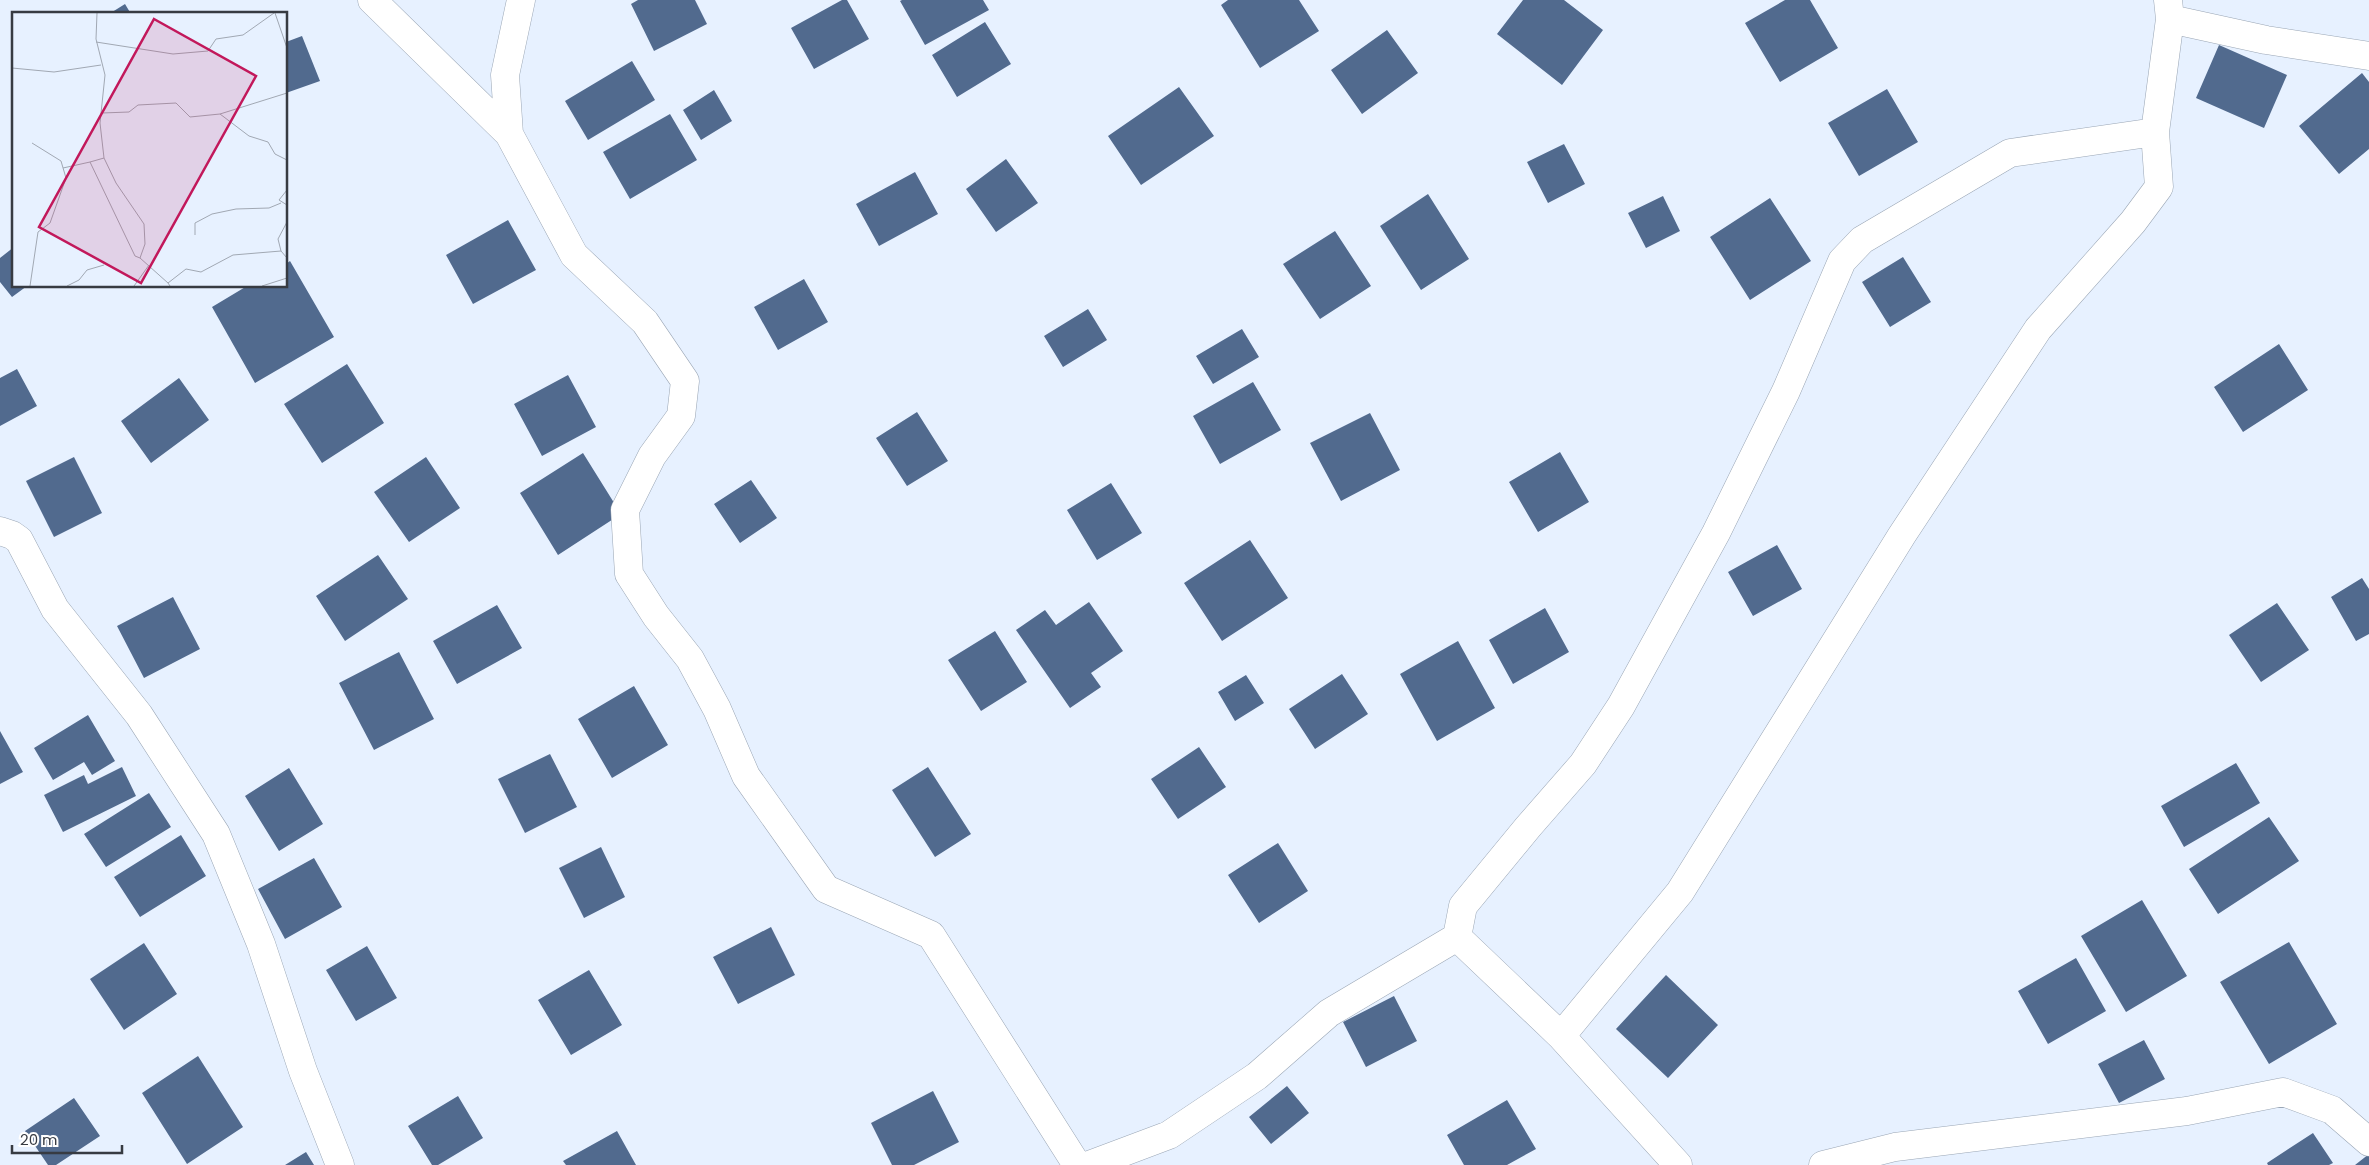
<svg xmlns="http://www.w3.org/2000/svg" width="2369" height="1165" viewBox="0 0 2369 1165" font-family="Poppins,sans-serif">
  <rect width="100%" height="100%" fill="#e7f1ff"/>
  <!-- building -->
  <path fill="#516a8e" d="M638,0H695L707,24L654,51L631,4Z
    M842,0H847L869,39L814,69L791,28Z
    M902,0H983L989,10L925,45L900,1Z
    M1228,0H1299L1319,31L1260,68L1221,5Z
    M1523,0H1564L1603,30L1562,85L1497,34Z
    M1785,0H1810L1838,48L1780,82L1745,23Z
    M125,4L131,14H109Z
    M985,22L1011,64L957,97L932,55Z
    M1387,30L1418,73L1362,114L1331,70Z
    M302,36L320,81L286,93V42Z
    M2219,45L2287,75L2264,128L2196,98Z
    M632,61L655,100L588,140L565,101Z
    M2362,73L2369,82V149L2339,174L2299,126Z
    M1179,87L1214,136L1141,185L1108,136Z
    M1887,89L1918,142L1859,176L1828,123Z
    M714,90L732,121L701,140L683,110Z
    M670,114L697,160L630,199L603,152Z
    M1564,144L1585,184L1548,203L1527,162Z
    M1006,159L1038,203L996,232L966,189Z
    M915,172L938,214L879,246L856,204Z
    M1428,194L1469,259L1421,290L1380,226Z
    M1663,196L1680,231L1646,248L1628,213Z
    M1770,198L1811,261L1750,300L1710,237Z
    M508,220L536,270L473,304L446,255Z
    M1335,231L1371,286L1320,319L1283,264Z
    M14,247V286H27L12,297L0,282V258Z
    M1903,257L1931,302L1890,327L1862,282Z
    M290,261L334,337L255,383L212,307L247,286H286V264Z
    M804,279L828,322L778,350L754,307Z
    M1088,309L1107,340L1063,367L1044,336Z
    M1242,329L1259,357L1213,384L1196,356Z
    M2279,344L2308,390L2243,432L2214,387Z
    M347,364L384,423L322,463L284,404Z
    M17,369L37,406L0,426V378Z
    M568,375L596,427L542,456L514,404Z
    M179,378L209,420L151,463L121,421Z
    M1253,382L1281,430L1220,464L1193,416Z
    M917,412L948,461L907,486L876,438Z
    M1370,413L1400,470L1341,501L1310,443Z
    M1560,452L1589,502L1538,532L1509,482Z
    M583,453L621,514L558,555L520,493Z
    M74,457L102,513L54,537L26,481Z
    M426,457L460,508L409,542L374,492Z
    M751,480L777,518L740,543L714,504Z
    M1111,483L1142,533L1097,560L1067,510Z
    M1250,540L1288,598L1222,641L1184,583Z
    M1777,545L1802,589L1753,616L1728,572Z
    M378,555L408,599L345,641L316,596Z
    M2362,578L2369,589V634L2356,641L2331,597Z
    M173,597L200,649L144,678L117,626Z
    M1089,602L1123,651L1091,673L1101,687L1070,708L1016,630L1045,610L1056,625Z
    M2277,603L2309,650L2261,682L2229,635Z
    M497,605L522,648L457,684L433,641Z
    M1545,608L1569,652L1513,684L1489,640Z
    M995,631L1027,682L981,711L948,660Z
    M1458,641L1495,708L1437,741L1400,674Z
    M399,652L434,719L374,750L339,683Z
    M1342,674L1368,714L1315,749L1289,709Z
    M1246,675L1264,703L1235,721L1218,692Z
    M634,686L668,745L612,778L578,719Z
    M88,715L115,761L92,775L84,762L53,780L34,748Z
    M0,731L23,772L0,784Z
    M1199,747L1226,787L1178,819L1151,779Z
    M550,754L577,807L525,833L498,779Z
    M2236,763L2260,803L2184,847L2161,806Z
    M122,767L136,796L63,832L44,795L84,775L88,784Z
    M928,767L971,834L935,857L892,790Z
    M289,768L323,824L279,851L245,796Z
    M149,793L171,827L106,867L84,834Z
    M2269,817L2299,861L2218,914L2189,869Z
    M181,835L206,876L140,917L114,877Z
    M1278,843L1308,891L1259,923L1228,875Z
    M601,847L625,897L584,918L559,868Z
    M314,858L342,907L285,939L258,889Z
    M2142,900L2187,976L2126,1012L2081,936Z
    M771,927L795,975L738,1004L713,957Z
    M2289,942L2337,1024L2269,1064L2220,982Z
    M144,943L177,994L124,1030L90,979Z
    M367,946L397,998L356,1021L326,970Z
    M2076,958L2106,1011L2048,1044L2018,991Z
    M589,970L622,1025L571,1055L538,1000Z
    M1666,975L1718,1025L1668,1078L1616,1029Z
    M1394,996L1417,1041L1366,1067L1343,1022Z
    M2144,1040L2165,1079L2119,1103L2098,1064Z
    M198,1056L243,1127L187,1164L142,1093Z
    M1287,1086L1309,1113L1271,1144L1249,1117Z
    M933,1091L959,1142L914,1165H892L871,1123Z
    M458,1096L483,1138L438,1165H432L408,1126Z
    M74,1098L100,1136L56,1165H48L25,1131Z
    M1507,1100L1536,1149L1507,1165H1464L1447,1135Z
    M617,1131L636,1165H566L563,1161Z
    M2313,1133L2333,1163L2329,1165H2268L2267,1163Z
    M306,1152L314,1165H285Z
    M2369,1154V1165H2355Z"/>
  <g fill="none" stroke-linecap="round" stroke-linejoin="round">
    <defs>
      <path id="minor" d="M372,0L509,134
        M521,0L505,75L509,134L574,255L645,322L685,381L681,416L652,456L625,510L629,574L656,616L690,659L717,709L746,776L826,889L931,935L1077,1165
        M2170,19L2266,40L2369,56
        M0,531L12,535L19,540L55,609L139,715L216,834L261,944L303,1071L340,1165
        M1457,937L1561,1036L1680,892L1902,535L2038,329L2133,222L2159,187L2155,132
        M1561,1036L1678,1165
        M1089,1165L1169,1135L1257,1076L1329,1013L1457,937L1463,906L1528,827L1583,764L1621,706L1716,533L1786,391L1842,261L1862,240L2010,153L2155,132L2170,19L2168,0
        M1823,1165L1895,1147L2187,1111L2283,1092L2332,1110L2369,1142"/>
    </defs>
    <!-- minor casing -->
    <use href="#minor" stroke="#9aa6b5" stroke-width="29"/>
    <!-- minor -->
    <use href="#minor" stroke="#fff" stroke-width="28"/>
  </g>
  <!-- overview -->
  <g transform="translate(12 12)">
    <rect width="275" height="275" fill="#e7f1ff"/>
    <path fill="none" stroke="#a1a8b3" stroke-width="1" d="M85,1L84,27L93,63L88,111L92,146L104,171L132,212L133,232L128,246L156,271M263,1L275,36M84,30L161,42L196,39L204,27L231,23L262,1M0,56L42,60L89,53M90,101L117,100L126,93L164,91L178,105L208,102L237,124L256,130L263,142L275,148M208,102L275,81M92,146L78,150L123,244L128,246M51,156L78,150M275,178L267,188L275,193M183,223V211L200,202L224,197L257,196L269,191M269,239L266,227L275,210M18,274L26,220L38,211L54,166L49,149L20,131M55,274L67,268L75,258L92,253M122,274L137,253M158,274L156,271L174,257L189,260L221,243L269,239L275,246M250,274L275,266"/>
    <path fill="#c2185b" fill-opacity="0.15" stroke="#c2185b" stroke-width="2.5" d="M142,7L244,64L129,271L27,215Z"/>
    <rect width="275" height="275" fill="none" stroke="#373b42" stroke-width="2.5"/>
  </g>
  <!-- scale -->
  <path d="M12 1145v8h110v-8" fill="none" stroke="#373b42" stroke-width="2.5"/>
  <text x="20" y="1145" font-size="15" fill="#373b42" stroke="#ffffff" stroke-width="4" paint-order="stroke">20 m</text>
</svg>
